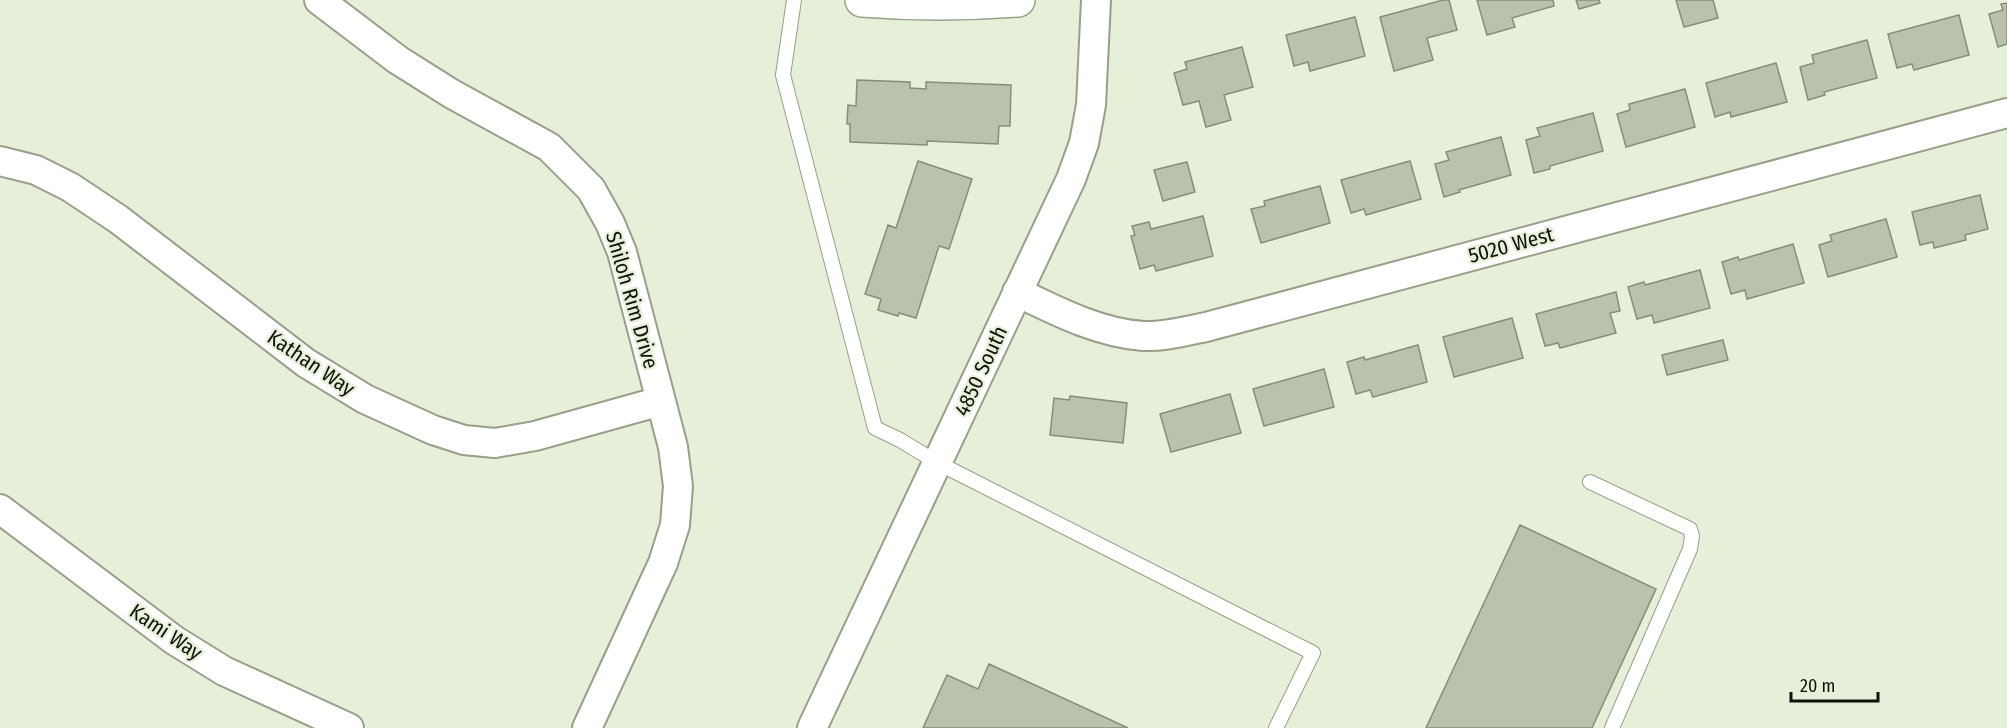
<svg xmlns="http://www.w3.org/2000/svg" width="2007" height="728" viewBox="0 0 2007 728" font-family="'Fira Sans Condensed',sans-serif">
  <rect width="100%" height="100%" fill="#e6efd8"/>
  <!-- building -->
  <path fill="#bac2ac" stroke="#868e78" stroke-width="1.5" d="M1443,0H1449L1457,30L1427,38L1433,60L1394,71L1380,17Z
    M1477,0H1553L1554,6L1512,18L1515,27L1487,35Z
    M1576,0H1599L1600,3L1579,9Z
    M1676,0H1713L1718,18L1684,27Z
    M2007,3V44L1998,47L1989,14L2003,10L2001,4Z
    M1959,15L1969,55L1914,70L1912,64L1897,68L1888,34Z
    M1355,17L1365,56L1310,71L1308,62L1294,66L1286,35Z
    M1867,40L1877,78L1824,92L1825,95L1808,100L1800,67L1814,63L1812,55Z
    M1242,47L1253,87L1224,95L1231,120L1206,127L1199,101L1183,105L1174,73L1187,69L1185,62Z
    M1776,63L1787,102L1731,117L1730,112L1715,117L1706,83Z
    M857,80L910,82V88L926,89V82L1011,85L1010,126H999L998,144L927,141V145L850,142V124H847L848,105L856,106Z
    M1685,89L1695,127L1626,147L1617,114L1630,110L1629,104Z
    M1593,113L1603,151L1550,166V169L1534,173L1526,140L1540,136L1537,128Z
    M1501,137L1511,175L1459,190L1460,192L1444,197L1435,164L1449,160L1446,152Z
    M918,161L972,179L949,249L939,246L916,318L899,313L898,316L878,310L881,299L865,294L888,225L896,228Z
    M1410,161L1421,199L1366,215L1364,209L1351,213L1341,180Z
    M1187,162L1195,192L1163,201L1154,170Z
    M1320,186L1330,223L1261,243L1251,209L1265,206L1264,201Z
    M1980,195L1988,229L1965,235L1966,240L1934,248L1933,242L1920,245L1912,212Z
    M1203,216L1213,256L1156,271L1154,265L1140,269L1131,236L1135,235L1132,226L1149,222L1151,229Z
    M1886,219L1897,257L1828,277L1819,245L1832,241L1830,235Z
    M1793,244L1804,283L1747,299L1745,290L1731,294L1722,262L1738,257L1739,260Z
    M1700,270L1710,308L1654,323L1652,315L1637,319L1628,287L1644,282L1645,285Z
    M1616,292L1620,311L1610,313L1616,333L1560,348L1558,343L1545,346L1536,314Z
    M1512,318L1523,358L1454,377L1443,337Z
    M1723,340L1728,360L1667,375L1662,355Z
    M1418,345L1427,382L1373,397L1370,390L1356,394L1347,362L1364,357L1365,360Z
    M1324,369L1334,407L1264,426L1253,389Z
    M1230,394L1241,433L1171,452L1160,414Z
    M1070,396L1127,403L1123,443L1050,435L1054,398L1069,400Z
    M1520,525L1656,589L1592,728H1426Z
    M989,664L1128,728H923L947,675L978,689Z"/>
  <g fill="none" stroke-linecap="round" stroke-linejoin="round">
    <defs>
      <path id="service" d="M794,0L783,75L875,428L900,440L938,463L1313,653L1276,728
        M1590,482L1690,529L1692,536L1690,549L1612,728"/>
      <path id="minor" d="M319,0L398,60L452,94L549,147L591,189L610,223L622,252L673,447L678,486L675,525L663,563L587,728
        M0,161L36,170L70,187L118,219L306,363L365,399L433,430L464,440L495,443L535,436L661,401
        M1017,292C1056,311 1099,333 1143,336C1164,337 1186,331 1206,327L2007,113
        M0,509L174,640L224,671L349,728
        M812,728L1071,179L1084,143L1091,105L1096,0"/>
      <path id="tertiary" d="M862,0C914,4 965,4 1018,0"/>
    </defs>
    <!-- service casing -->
    <use href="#service" stroke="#989f8a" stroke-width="16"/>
    <!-- minor casing -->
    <use href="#minor" stroke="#989f8a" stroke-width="32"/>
    <!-- tertiary casing -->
    <use href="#tertiary" stroke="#989f8a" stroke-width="36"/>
    <!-- service -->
    <use href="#service" stroke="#fff" stroke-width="14"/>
    <!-- minor -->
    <use href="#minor" stroke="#fff" stroke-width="28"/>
    <!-- tertiary -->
    <use href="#tertiary" stroke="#fff" stroke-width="33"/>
  </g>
  <g text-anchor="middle" stroke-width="4.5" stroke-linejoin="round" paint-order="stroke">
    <!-- street labels -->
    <g font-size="21" fill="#0f120a" stroke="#e6efd8">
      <text transform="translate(1511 245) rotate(-15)" y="7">5020 West</text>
      <text transform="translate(632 300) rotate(74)" y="7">Shiloh Rim Drive</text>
      <text transform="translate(311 363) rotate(34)" y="7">Kathan Way</text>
      <text transform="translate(981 371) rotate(-65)" y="7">4850 South</text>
      <text transform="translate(166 632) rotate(34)" y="7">Kami Way</text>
    </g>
  </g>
  <!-- scale -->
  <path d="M1791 692v9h87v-9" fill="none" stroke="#0f120a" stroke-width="3"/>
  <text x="1800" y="692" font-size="18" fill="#0f120a" stroke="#e6efd8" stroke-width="4.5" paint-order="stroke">20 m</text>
</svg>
